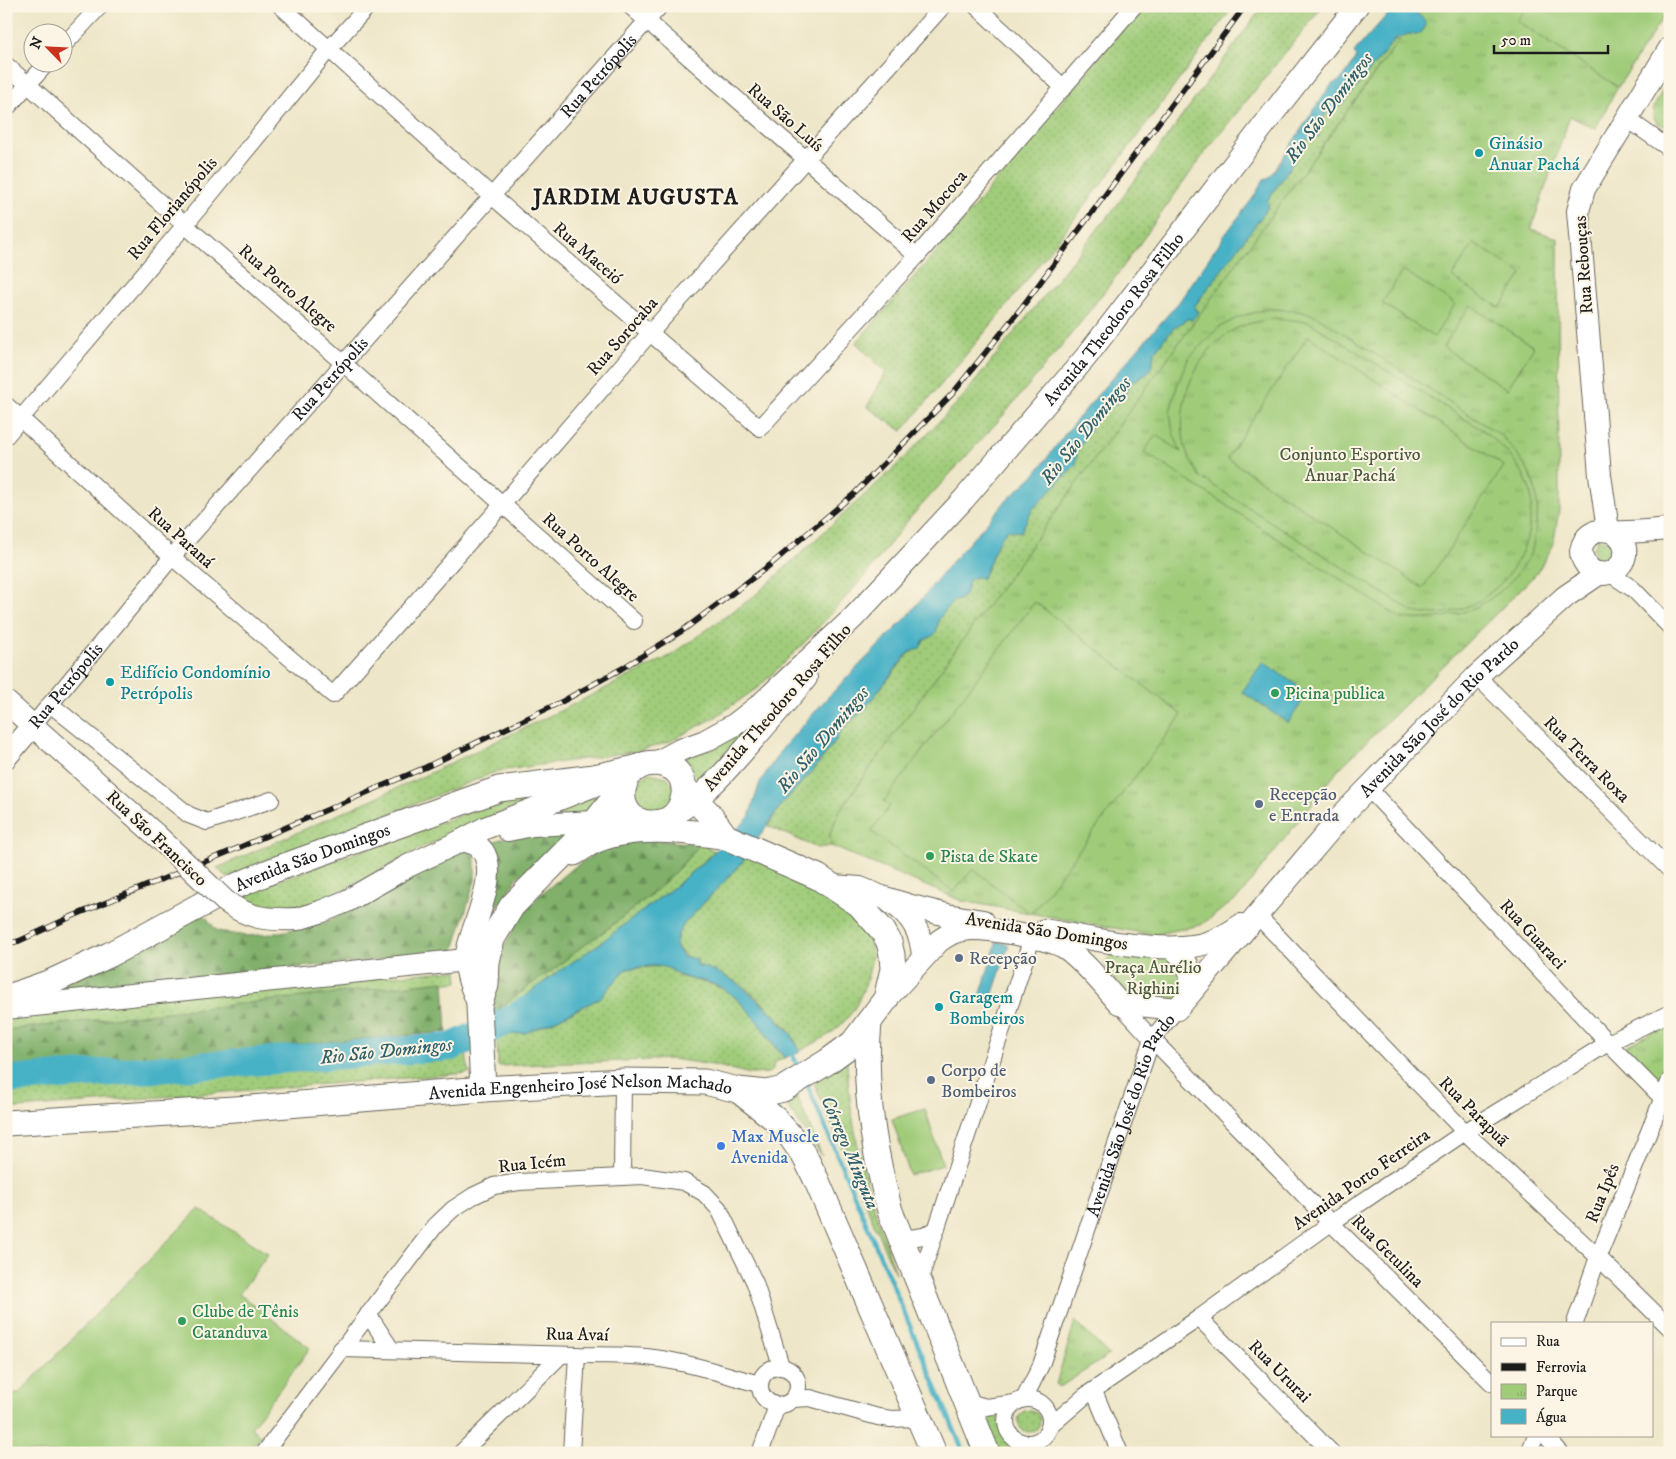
<svg xmlns="http://www.w3.org/2000/svg" width="1676" height="1459" viewBox="0 0 1676 1459" font-family="'IM FELL DW Pica',serif">
  <defs>
    <pattern id="grass-dots" width="8" height="8" patternUnits="userSpaceOnUse" patternTransform="scale(1.25)"><rect width="8" height="8" fill="#a0cc7a"/><path d="M2 2h.1M6 6h.1" fill="none" stroke="#89af69" stroke-width="1.8" stroke-linecap="round"/></pattern>
    <pattern id="forest-firs" width="22" height="20" patternUnits="userSpaceOnUse" patternTransform="scale(1.25)"><rect width="22" height="20" fill="#80b06a"/><path d="M5 1l3.5 6h-7zM16 11l3.5 6h-7z" fill="#688e56"/></pattern>
    <pattern id="park-tufts" width="24" height="20" patternUnits="userSpaceOnUse" patternTransform="scale(1.25)"><rect width="24" height="20" fill="#a0cc7a"/><path d="M3 7l-1-3M5 7V3M7 7l1-3M15 17l-1-3M17 17v-4M19 17l1-3" fill="none" stroke="#89af69"/></pattern>
  </defs>
  <rect width="100%" height="100%" fill="#fcf5e5"/>
  <filter id="ink" filterUnits="userSpaceOnUse"><feTurbulence type="fractalNoise" baseFrequency=".02" numOctaves="2"/><feDisplacementMap in="SourceGraphic" scale="10" xChannelSelector="R" yChannelSelector="G"/><feConvolveMatrix kernelMatrix="1 2 1 2 8 2 1 2 1" color-interpolation-filters="sRGB"/></filter>
  <filter id="wash" filterUnits="userSpaceOnUse"><feTurbulence type="fractalNoise" baseFrequency=".0096" numOctaves="4" result="noise"/><feDisplacementMap in="SourceGraphic" scale="20" xChannelSelector="R" yChannelSelector="G"/><feGaussianBlur stdDeviation="1.12" result="paint"/><feColorMatrix in="noise" values="0 0 0 0 0 0 0 0 0 0 0 0 0 0 0 0 0 1.4 0 .05"/><feComposite in="paint" operator="in"/></filter>
  <g filter="url(#wash)">
    <rect width="100%" height="100%" fill="#eee6c8"/>
    <!-- grass -->
    <path fill="url(#grass-dots)" stroke="#5e744b" d="M1142,6H1234L1103,182L1001,313L902,431L867,407L886,372L856,343L949,237Z
      M1263,6H1323L1206,151L1120,271L1077,327L1001,418L909,519L864,577L806,641L760,686L714,718L669,742L639,751L498,771L227,878L217,868L411,782L566,708L670,656L753,597L894,468L961,399L1117,205Z
      M1395,39L1399,40L839,812L830,834L831,846L817,848L768,826L781,805L813,771L836,740L841,730L864,709L910,652L920,648L924,640L931,637L936,633L939,619L952,602L959,600L965,595L969,580L978,576L981,579C989,569 988,565 993,554C996,545 1001,538 1007,530L1021,531L1031,511L1076,464L1077,452L1086,436L1101,414L1122,399L1132,382L1141,378L1152,366L1154,353L1164,339L1175,327L1189,318L1191,320L1199,311L1195,310L1194,307L1265,212L1266,202L1299,154L1300,146L1306,140L1312,137L1326,113L1343,104Z
      M1598,539L1616,542L1614,560L1604,562L1596,557L1593,548Z
      M762,717L700,780L681,760Z
      M649,773L667,777L675,788L670,810L637,811L633,787Z
      M555,790L425,846L333,895L311,904L278,908L255,904L241,894L503,800Z
      M601,791L594,815L529,820Z
      M699,844L715,851L678,884L599,944L558,972L494,1019L493,1014L530,985L554,969L579,948L606,930L659,888L680,867Z
      M747,855C776,870 866,911 871,944C874,958 869,972 865,985C851,1024 834,1033 800,1051C797,1045 795,1039 791,1034C782,1021 751,991 738,983C715,969 692,968 676,946L677,936L683,925L740,865Z
      M664,966L673,971L678,976L714,985L730,993L756,1018L772,1044L785,1058L780,1059L773,1065V1070L768,1073L751,1074L713,1065L672,1059L498,1066L497,1036L525,1033L556,1020L600,998L626,969Z
      M457,970L458,982L6,1030V1011Z
      M466,1054L469,1073L6,1109V1084Z
      M847,1061C850,1137 871,1202 896,1273L888,1257L815,1085L816,1080Z
      M797,1096L822,1156L786,1104L787,1100Z
      M1018 1421a11 11 0 1 1 22 0a11 11 0 1 1-22 0Z
      M997,1414C1000,1426 1001,1436 1014,1443L1006,1453H998L980,1415Z"/>
    <!-- forest -->
    <path fill="url(#forest-firs)" stroke="#4e6643" d="M581,830L568,841L542,855L518,877L491,916L478,952L497,891L499,870L489,843L523,832Z
      M633,838L699,844L697,848L680,867L659,888L606,930L580,948L554,969L530,985L493,1014L492,979L503,949L520,917L539,896L570,870L599,851Z
      M458,850H466L475,856V880L453,953L52,990L198,912L206,917L217,931L245,936L272,934L326,922L411,877Z
      M444,981L447,1032L6,1069V1030Z"/>
    <!-- park -->
    <path fill="url(#park-tufts)" stroke="#5e744b" d="M1424,6H1669L1618,87L1595,129L1570,116L1531,229L1558,238L1559,510L1553,546L1536,574L1339,769L1239,897L1201,925L1153,935L962,901L831,846L830,834L839,812L887,744Z
      M1670,76V128L1657,123L1653,116L1654,107Z
      M1118,953L1173,958L1181,965L1182,1000L1126,993L1107,973L1105,963L1111,955Z
      M1670,1023V1066L1660,1088L1622,1048Z
      M1075,1321L1109,1355L1060,1387L1056,1384Z"/>
    <!-- garden -->
    <path fill="#a0cc7a" stroke="#5e744b" fill-rule="evenodd" d="M1526,6H1655L1666,13L1618,87L1517,21Z
      M1474,243L1522,274L1500,308L1452,277Z
      M1403,270L1455,304L1434,337L1382,303Z
      M1470,305L1534,347L1507,389L1443,347Z
      M1267,309L1293,310L1315,315L1502,436C1512,448 1522,459 1529,473C1537,489 1539,508 1536,525C1535,534 1534,544 1531,552C1530,556 1526,561 1523,565C1497,607 1448,624 1400,618L1144,452L1156,435L1181,452L1173,433L1170,412L1177,386L1188,359L1218,328L1239,317ZM1274,318L1309,322L1484,431C1505,449 1524,467 1531,494C1532,501 1531,510 1530,517C1528,575 1470,625 1413,612L1200,477C1195,468 1189,459 1186,450C1173,405 1195,350 1237,328C1248,323 1262,321 1274,318Z
      M1308,336L1504,466L1423,588L1227,458Z
      M1035,602L1182,715L1031,914L973,869L954,892L871,831L890,806L884,801Z
      M925,1109L943,1165L910,1175L892,1119Z
      M199,1209L268,1254L239,1294L310,1348L251,1428L261,1436L246,1453H6V1402L15,1393H19Z"/>
    <!-- water -->
    <path fill="#47b1c6" stroke="#326671" d="M1395,6H1418L1416,13L1424,19L1426,25L1424,29L1417,35L1408,34L1395,39L1343,104L1326,113L1317,130L1320,136C1308,138 1300,142 1299,154L1267,201L1269,204L1265,212L1194,307L1195,310L1199,311L1191,321L1189,318L1175,327L1164,339L1154,353L1152,366L1147,374L1132,382L1122,399L1101,414L1086,436L1077,452L1076,464L1031,511L1021,532L1007,530C1001,538 996,545 993,554C988,565 988,569 981,579L978,576L969,580L965,595L959,600L952,602L939,619L936,633L931,637L924,640L920,648L909,652L864,709L841,730L836,740L813,770L781,805L740,865L683,925L677,936L676,946L683,956L697,959V965L715,971L739,984L770,1011L791,1034L800,1051L785,1058C763,1033 747,998 714,984C704,981 694,980 684,977C676,975 672,968 664,967C653,964 637,968 626,969L600,998L556,1020L525,1033L497,1036L494,1019L558,972L599,944L678,884L707,859L749,817L760,782L782,749L827,698L908,616L948,566L1007,500L1036,473L1065,434L1106,385L1179,302L1224,236L1253,198L1264,179L1270,177L1321,99L1332,84L1340,81L1349,70L1356,57L1354,52Z
      M1263,662L1308,693L1288,723L1242,692Z
      M997,941L1009,945L991,999L980,996Z"/>
    <g fill="none" stroke-linecap="round" stroke-linejoin="round">
      <!-- stream -->
      <path stroke="#47b1c6" stroke-width="4.5" d="M790,1050L800,1070
        M807,1084L964,1453"/>
      <!-- river -->
      <path stroke="#47b1c6" stroke-width="28" d="M6,1080L451,1047L509,1020L527,1010"/>
    </g>
  </g>
  <g filter="url(#ink)">
    <g fill="none" stroke-linecap="round" stroke-linejoin="round">
      <defs>
        <g id="street">
          <path d="M281,6L492,196L760,428L917,256L1134,6"/>
          <path d="M630,6L917,256"/>
          <path d="M976,6L1064,88"/>
          <path d="M62,47L100,6"/>
          <path d="M6,65L185,225L343,363L634,621"/>
          <path d="M6,109L48,62"/>
          <path d="M1626,118L1670,149"/>
          <path d="M6,405L172,557L333,695L502,505L650,333L943,6"/>
          <path d="M6,436L185,225L329,49L368,6"/>
          <path d="M1609,573L1633,589L1670,627"/>
          <path d="M1477,676L1670,870"/>
          <path d="M50,704L189,815L207,822L271,800"/>
          <path id="s1" d="M33,725L172,557L660,6"/>
          <path d="M1368,788L1608,1043L1670,1106"/>
          <path d="M1257,915L1465,1132L1598,1257L1670,1328"/>
          <path d="M1119,1003L1152,1039L1331,1223L1492,1383"/>
          <path d="M622,1177L623,1081"/>
          <path d="M902,1239L924,1236L937,1229"/>
          <path d="M918,1285L1032,938"/>
          <path d="M368,1314L391,1349"/>
          <path d="M1199,1318L1332,1453"/>
          <path d="M1575,1323L1598,1257L1670,1080"/>
          <path d="M341,1349L577,1355C600,1355 623,1355 646,1357C685,1361 722,1374 759,1384"/>
          <circle cx="779" cy="1386" r="19"/>
          <path d="M1094,1391L1120,1453"/>
          <circle cx="1028" cy="1421" r="22"/>
          <path d="M793,1399L810,1398L878,1417L891,1419L918,1418"/>
          <path id="s2" d="M1024,1399L1041,1365L1152,1039L1177,1009"/>
          <path d="M965,1401L986,1407L1015,1403"/>
          <path d="M1049,1427L1085,1396L1199,1318L1331,1223L1465,1132L1608,1043L1670,1013"/>
          <path d="M1545,1435L1561,1453"/>
          <path d="M264,1453L435,1226L453,1209L473,1196L494,1186L519,1182L642,1176L684,1182L704,1193L719,1209L755,1283L781,1366"/>
          <path d="M461,1453L561,1355"/>
          <path d="M571,1453L577,1355"/>
          <path d="M760,1453L777,1406"/>
          <path d="M1529,1453L1536,1435"/>
        </g>
        <g id="secondary">
          <path d="M1608,530L1600,475L1578,211L1584,189L1670,48"/>
          <path d="M1614,532C1644,554 1607,590 1587,566C1584,562 1581,557 1581,551C1582,544 1586,536 1593,533C1601,528 1607,531 1615,532C1633,533 1652,530 1670,529"/>
          <path d="M6,702L155,834"/>
          <path d="M6,757L33,725"/>
          <path id="s3" d="M656,763L680,750L705,741L734,725L760,705L853,618L964,499L1086,357L1284,99L1357,6"/>
          <path d="M681,810C709,792 730,766 753,740C771,719 789,699 806,678"/>
          <path d="M508,830L533,825L636,820"/>
          <path d="M463,840C468,842 474,843 478,846C506,869 467,932 466,960C466,976 473,991 479,1005"/>
          <path d="M833,886L860,888L882,897L911,906L947,915L983,921"/>
          <path d="M890,902C912,914 922,934 923,958"/>
          <path d="M297,919L320,912L347,901L408,866L463,840L485,828L590,787L608,782"/>
          <path d="M1045,930C1089,938 1149,952 1193,946C1210,944 1227,935 1241,925"/>
          <path d="M1172,948C1189,960 1194,974 1189,994"/>
          <path id="s4" d="M886,999L939,941C946,936 953,931 963,930C981,926 1045,938 1062,946C1078,954 1106,988 1119,1003L1177,1009L1346,811L1477,676L1566,596L1600,573"/>
          <path d="M6,1008L466,960"/>
        </g>
        <g id="primary">
          <path d="M656,763C662,764 669,766 674,769C690,782 686,808 669,819C664,822 657,823 651,823C641,823 633,819 628,812C618,798 623,775 637,768C643,764 649,763 656,763Z"/>
          <path d="M685,789L708,813L726,837L818,877L859,904L883,931L889,942L892,955L893,969L886,999L853,1043L827,1062L783,1089L767,1093L738,1090"/>
          <path d="M574,853C581,849 587,844 594,841C633,824 686,831 726,837"/>
          <path id="s5" d="M6,998L51,982L109,955L236,886L271,871L499,789L594,777L636,768"/>
          <path d="M869,1022C863,1086 873,1149 890,1211L987,1453"/>
          <path d="M483,1089L479,1005L486,985L487,962L492,939L512,906L596,821L624,786"/>
          <path id="s6" d="M6,1123L251,1108L483,1089L623,1081L705,1082L738,1090L775,1119L791,1137L805,1157L816,1179L934,1453"/>
        </g>
      </defs>
      <!-- street casing -->
      <use href="#street" stroke="#666358" stroke-width="18"/>
      <!-- secondary casing -->
      <use href="#secondary" stroke="#666358" stroke-width="24"/>
      <!-- primary casing -->
      <use href="#primary" stroke="#666358" stroke-width="27"/>
      <!-- street -->
      <use href="#street" stroke="#fff" stroke-width="16"/>
      <!-- secondary -->
      <use href="#secondary" stroke="#fff" stroke-width="22"/>
      <!-- primary -->
      <use href="#primary" stroke="#fff" stroke-width="25"/>
      <defs>
        <path id="rail" d="M6,944L19,941L73,916L238,848L426,767L563,701L621,669L682,631L770,565L855,493L953,393L1022,307L1245,6"/>
      </defs>
      <!-- rail casing -->
      <use href="#rail" stroke="#1c1c1c" stroke-width="5.5"/>
      <!-- rail -->
      <use href="#rail" stroke="#fcf5e5" stroke-width="4" stroke-dasharray="11" stroke-linecap="butt"/>
      <defs>
        <path id="secondary-bridge" d="M155,834L225,901C249,919 268,920 297,919"/>
      </defs>
      <!-- secondary-bridge casing -->
      <use href="#secondary-bridge" stroke="#666358" stroke-width="24" stroke-linecap="butt"/>
      <!-- secondary-bridge -->
      <use href="#secondary-bridge" stroke="#fff" stroke-width="22"/>
    </g>
  </g>
  <!-- markers -->
  <g fill="#0f9aa8" stroke="#fcf5e5" stroke-width="2">
    <circle cx="1479" cy="153" r="5"/>
    <circle cx="110" cy="682" r="5"/>
    <circle cx="939" cy="1007" r="5"/>
  </g>
  <g fill="#2e9e5b" stroke="#fcf5e5" stroke-width="2">
    <circle cx="1275" cy="693" r="5"/>
    <circle cx="930" cy="856" r="5"/>
    <circle cx="182" cy="1321" r="5"/>
  </g>
  <g fill="#5c6f8a" stroke="#fcf5e5" stroke-width="2">
    <circle cx="1259" cy="804" r="5"/>
    <circle cx="959" cy="958" r="5"/>
    <circle cx="931" cy="1080" r="5"/>
  </g>
  <circle fill="#3f7fe0" stroke="#fcf5e5" stroke-width="2" cx="721" cy="1146" r="5"/>
  <g text-anchor="middle" stroke-width="4" stroke-linejoin="round" paint-order="stroke">
    <!-- street labels -->
    <g font-size="18" fill="#1c1c1c" stroke="#fcf5e5">
      <text dy="6" stroke="none"><textPath href="#s1" startOffset="861">Rua Petrópolis</textPath></text>
      <text transform="translate(786 117) rotate(41)" y="6">Rua São Luís</text>
      <text transform="translate(934 206) rotate(-49)" y="6">Rua Mococa</text>
      <text transform="translate(172 208) rotate(-50)" y="6">Rua Florianópolis</text>
      <text transform="translate(588 253) rotate(41)" y="6">Rua Maceió</text>
      <text transform="translate(1583 265) rotate(-94)" y="6">Rua Rebouças</text>
      <text transform="translate(288 288) rotate(41)" y="6">Rua Porto Alegre</text>
      <text dy="6" stroke="none"><textPath href="#s3" startOffset="644">Avenida Theodoro Rosa Filho</textPath></text>
      <text transform="translate(622 336) rotate(-49)" y="6">Rua Sorocaba</text>
      <text dy="6" stroke="none"><textPath href="#s1" startOffset="456">Rua Petrópolis</textPath></text>
      <text transform="translate(181 537) rotate(42)" y="6">Rua Paraná</text>
      <text transform="translate(591 557) rotate(42)" y="6">Rua Porto Alegre</text>
      <text dy="6" stroke="none"><textPath href="#s1" startOffset="51">Rua Petrópolis</textPath></text>
      <text transform="translate(777 707) rotate(-49)" y="6">Avenida Theodoro Rosa Filho</text>
      <text dy="6" stroke="none"><textPath href="#s4" startOffset="738">Avenida São José do Rio Pardo</textPath></text>
      <text transform="translate(1587 759) rotate(45)" y="6">Rua Terra Roxa</text>
      <text transform="translate(157 838) rotate(43)" y="6">Rua São Francisco</text>
      <text dy="6" stroke="none"><textPath href="#s5" startOffset="338">Avenida São Domingos</textPath></text>
      <text transform="translate(1047 931) rotate(9)" y="6">Avenida São Domingos</text>
      <text transform="translate(1533 934) rotate(47)" y="6">Rua Guaraci</text>
      <text dy="6" stroke="none"><textPath href="#s6" startOffset="576">Avenida Engenheiro José Nelson Machado</textPath></text>
      <text transform="translate(1474 1111) rotate(45)" y="6">Rua Parapuã</text>
      <text dy="6" stroke="none"><textPath href="#s2" startOffset="304">Avenida São José do Rio Pardo</textPath></text>
      <text transform="translate(532 1163) rotate(-6)" y="6">Rua Icém</text>
      <text transform="translate(1361 1179) rotate(-35)" y="6">Avenida Porto Ferreira</text>
      <text transform="translate(1602 1193) rotate(-68)" y="6">Rua Ipês</text>
      <text transform="translate(1388 1251) rotate(45)" y="6">Rua Getulina</text>
      <text transform="translate(577 1334) rotate(1)" y="6">Rua Avaí</text>
      <text transform="translate(1280 1371) rotate(45)" y="6">Rua Ururai</text>
    </g>
    <!-- culture labels -->
    <g font-size="18" fill="#0d838f" stroke="#fcf5e5" text-anchor="start">
      <text x="1489" y="149">Ginásio<tspan x="1489" dy="21">Anuar Pachá</tspan></text>
      <text x="120" y="678">Edifício Condomínio<tspan x="120" dy="21">Petrópolis</tspan></text>
      <text x="949" y="1003">Garagem<tspan x="949" dy="21">Bombeiros</tspan></text>
    </g>
    <!-- park labels -->
    <g font-size="18" fill="#4a5a3d" stroke="#fcf5e5">
      <text x="1350" y="460">Conjunto Esportivo<tspan x="1350" dy="21">Anuar Pachá</tspan></text>
      <text x="1153" y="973">Praça Aurélio<tspan x="1153" dy="21">Righini</tspan></text>
    </g>
    <!-- leisure labels -->
    <g font-size="18" fill="#27864d" stroke="#fcf5e5" text-anchor="start">
      <text x="1285" y="699">Picina publica</text>
      <text x="940" y="862">Pista de Skate</text>
      <text x="192" y="1317">Clube de Tênis<tspan x="192" dy="21">Catanduva</tspan></text>
    </g>
    <!-- service labels -->
    <g font-size="18" fill="#4e5e75" stroke="#fcf5e5" text-anchor="start">
      <text x="1269" y="800">Recepção<tspan x="1269" dy="21">e Entrada</tspan></text>
      <text x="969" y="964">Recepção</text>
      <text x="941" y="1076">Corpo de<tspan x="941" dy="21">Bombeiros</tspan></text>
    </g>
    <!-- shop labels -->
    <g font-size="18" fill="#366cbe" stroke="#fcf5e5" text-anchor="start">
      <text x="731" y="1142">Max Muscle<tspan x="731" dy="21">Avenida</tspan></text>
    </g>
    <!-- water labels -->
    <g font-size="19" font-style="italic" fill="#2f5f68" stroke="#fcf5e5">
      <text transform="translate(1328 107) rotate(-53)" y="7">Rio São Domingos</text>
      <text transform="translate(1085 430) rotate(-51)" y="7">Rio São Domingos</text>
      <text transform="translate(822 739) rotate(-50)" y="7">Rio São Domingos</text>
      <text transform="translate(386 1050) rotate(-6)" y="7">Rio São Domingos</text>
      <text transform="translate(851 1152) rotate(67)" y="7">Córrego Minguta</text>
    </g>
    <!-- district labels -->
    <g font-size="22" font-weight="bold" letter-spacing="1" fill="#1c1c1c" stroke="#fcf5e5">
      <text x="636" y="204">JARDIM AUGUSTA</text>
    </g>
  </g>
  <!-- margin -->
  <rect width="1676" height="1459" fill="none" stroke="#fcf5e5" stroke-width="25"/>
  <!-- legend -->
  <rect x="1491" y="1322" width="162" height="115" fill="#fcf5e5" stroke="#a29e95"/>
  <rect x="1501" y="1338" width="25" height="8" fill="#ffffff" stroke="#a29e95"/>
  <text x="1536" y="1346" font-size="15" fill="#1c1c1c">Rua</text>
  <rect x="1501" y="1363" width="25" height="8" fill="#1c1c1c" stroke="#a29e95"/>
  <text x="1536" y="1372" font-size="15" fill="#1c1c1c">Ferrovia</text>
  <rect x="1501" y="1384" width="25" height="15" fill="url(#park-tufts)" stroke="#a29e95"/>
  <text x="1536" y="1396" font-size="15" fill="#1c1c1c">Parque</text>
  <rect x="1501" y="1409" width="25" height="15" fill="#47b1c6" stroke="#a29e95"/>
  <text x="1536" y="1422" font-size="15" fill="#1c1c1c">Água</text>
  <!-- north arrow -->
  <g transform="translate(48 48) rotate(294)"><circle r="24" fill="#fcf5e5" stroke="#a29e95"/>
  <path d="M0-4L9 19L0 12L-9 19Z" fill="#c8321e"/>
  <text y="-8" font-size="14" font-weight="bold" text-anchor="middle" fill="#1c1c1c">N</text>
  </g>
  <!-- scale -->
  <path d="M1494 45v8h114v-8" fill="none" stroke="#1c1c1c" stroke-width="2.5"/>
  <text x="1501" y="45" font-size="15" fill="#1c1c1c" stroke="#fcf5e5" stroke-width="4" paint-order="stroke">50 m</text>
</svg>
